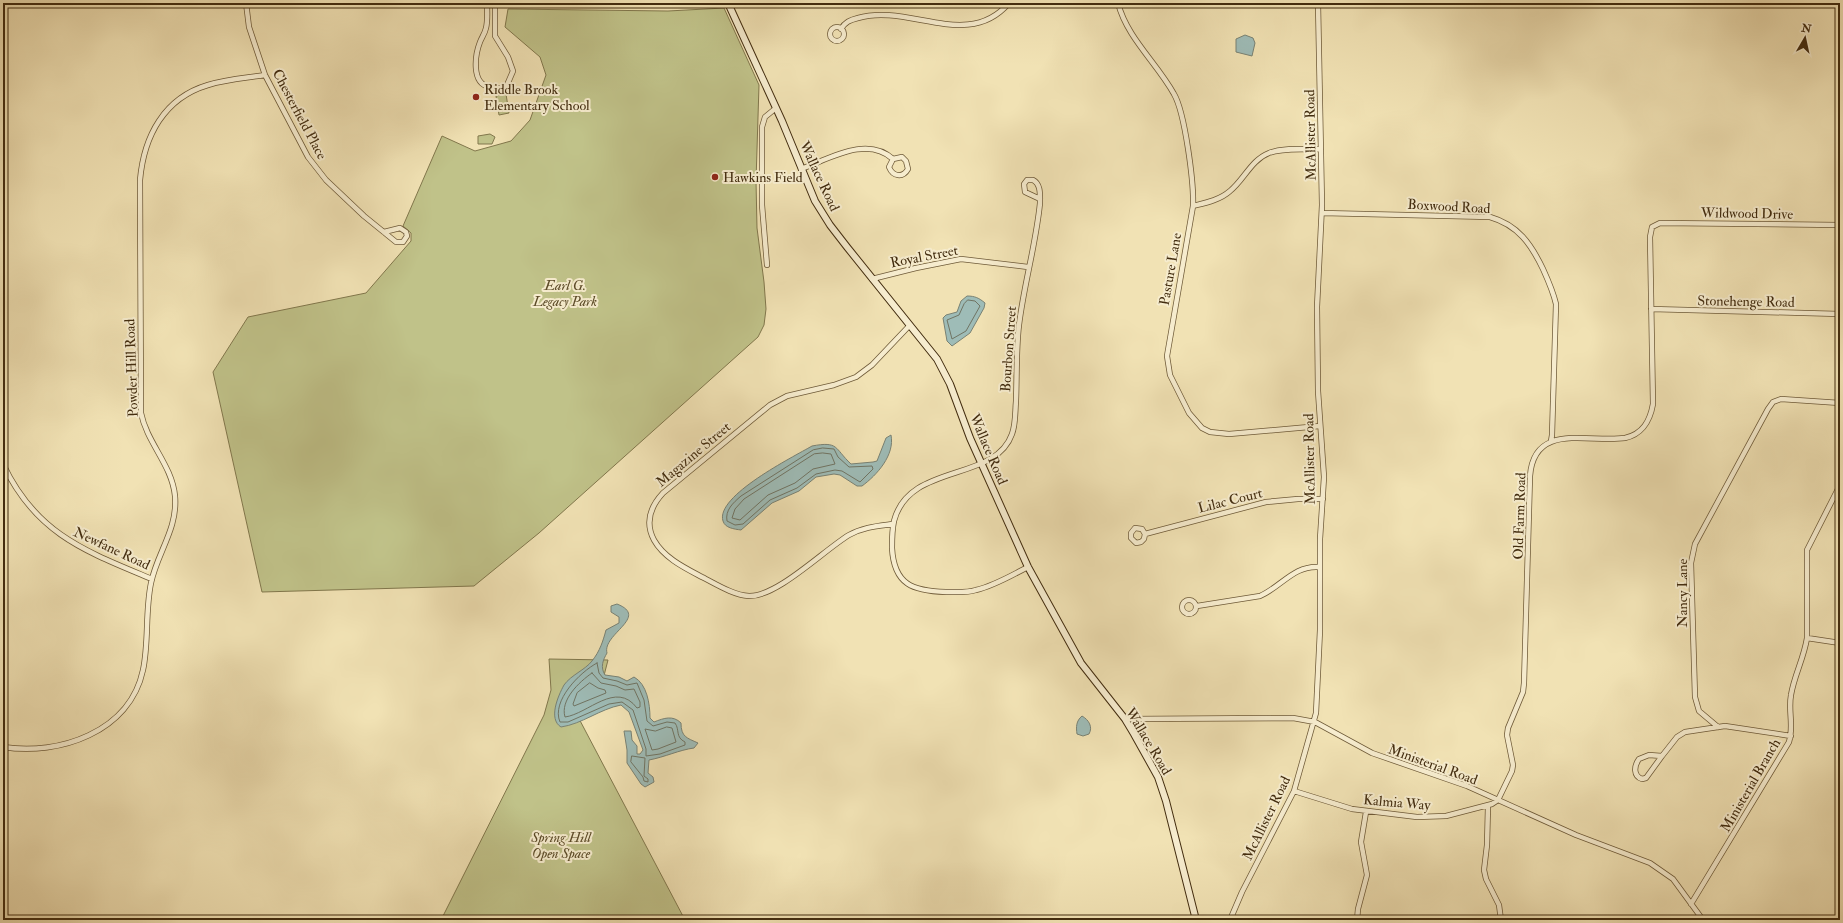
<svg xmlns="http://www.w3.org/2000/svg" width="1843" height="923" viewBox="0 0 1843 923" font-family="'IM FELL Double Pica',serif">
  <rect width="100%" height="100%" fill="#f1e2b4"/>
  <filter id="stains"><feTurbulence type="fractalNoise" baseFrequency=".005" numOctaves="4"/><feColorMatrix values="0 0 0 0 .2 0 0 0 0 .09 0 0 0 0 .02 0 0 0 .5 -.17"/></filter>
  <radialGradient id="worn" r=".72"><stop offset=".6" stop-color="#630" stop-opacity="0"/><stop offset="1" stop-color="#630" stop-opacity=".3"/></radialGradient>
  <!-- green -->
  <path fill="#c0c289" stroke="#81774c" d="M724,8L759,85L756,181L757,228L764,282L766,309L764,325L758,337L539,533L474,586L262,592L213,372L248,317L366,293L411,241V233L403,226L442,136L475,151L511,141L530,120L546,75L540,57L505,27L508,9L668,11Z
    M506,94L509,113L499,115L496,96Z
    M490,134L495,137L492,144H478V136Z
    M549,659L608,660L599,695L576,713L685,920H441L544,715L551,690Z"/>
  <!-- water -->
  <path fill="#9ebcb7" stroke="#798274" d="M1245,35L1253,38L1255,43L1252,56L1236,52V39Z
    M967,296C975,296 979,298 985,303L984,308L970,333L952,346L947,341L943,318L946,315L957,312L961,301Z
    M891,435C895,455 877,475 862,486H857L840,475L834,474L816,477L799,491L772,503L741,530C734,529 725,528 723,521C715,496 793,457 812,446C839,441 834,448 851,464L873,462L877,461L886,438Z
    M617,604C650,617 602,634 607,653C603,660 600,667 605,675L619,677L627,681L634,677C647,684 650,704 650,718L654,722C664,718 673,715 681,723C681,737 687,738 698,743L694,748C679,750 665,757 649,760L648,773L653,777L654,782L645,787L641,784L627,763V750L624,731H631L632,740L637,746V754H640L643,750L629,712L621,705C600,709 582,724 561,727C548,719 558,696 564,685C571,675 585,670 592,661C600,651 603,641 606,630L619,623V617L611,612V606Z
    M1082,716C1089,720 1093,727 1089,734L1083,736L1077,734C1076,727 1076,721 1082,716Z"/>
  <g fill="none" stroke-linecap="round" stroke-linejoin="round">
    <!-- shore -->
    <path stroke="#707463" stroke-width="1" d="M968,300L975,301L980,306L966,331L952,339L947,320L959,315L964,304Z
      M823,448L834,449L838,457L849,467L872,466L873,469L860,482L842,471L835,470L816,474L797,488L770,500L743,524L735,525L727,521C725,510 733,503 741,496L813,450Z
      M823,453L831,454L835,464L813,469L795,483L768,495L740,520L732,518L735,509L744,499L814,454Z
      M597,663L599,673L603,678L617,681L627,685L637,683L644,700L647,721L653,726L667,722L675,723C680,730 675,737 685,742V745L660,754L646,756V749L633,710L622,702L609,704L568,722H560C551,701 580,672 597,663Z
      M592,673L601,683L616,686L625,690L634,689L640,702V707L637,708C616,680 588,714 565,717C560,700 579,682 592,673Z
      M590,683L598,688L605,690L606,693L574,706L573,704L577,693Z
      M667,727L672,728L676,742L658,749L652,750L645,729L655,731Z
      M632,756L645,758L644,776L648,779V782L644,781L643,777L631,762Z"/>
    <defs>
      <path id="street" d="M246,3L249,27L265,75L308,157L326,180L364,216L396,242H403L407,236L406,232L400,228L384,232
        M487,3C487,11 488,20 486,28C485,33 482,37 480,42C475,55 471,83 489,87C496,89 502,89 507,85L513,71L508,57L495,36V3
        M1118,3C1127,38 1157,63 1174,94C1185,113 1194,183 1193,206L1167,356L1170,375L1189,413L1202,428L1210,432L1229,434L1320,426
        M830 34a7 7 0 1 1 14 0a7 7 0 1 1-14 0Z
        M841,29C845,22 850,20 858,18C909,3 968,51 1009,3
        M801,169C829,159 867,135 893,159L889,167C893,177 903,178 908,169L906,161L902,157L893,159
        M1193,206C1205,203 1220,200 1230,191C1244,180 1251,160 1269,153C1284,147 1305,150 1321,149
        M1322,213L1490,217C1518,225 1531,244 1543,269C1548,280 1553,291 1556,304L1552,435L1551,441
        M767,265L762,205V127L765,117L776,108
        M872,279L916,268L961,259L1028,267
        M1651,309L1840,314
        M3,464C36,534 85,551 152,579
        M893,524C878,526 863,527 849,535C824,550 777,597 749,596C733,595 716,584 702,577C685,568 664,558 654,540C645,523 650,507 663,493L770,405L787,396L834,385L856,377L872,365L910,325
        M1145,534L1144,539L1141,542L1136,543L1131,538V533L1135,528L1142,529L1145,534L1266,502L1298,499H1323
        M1028,567C1012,575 994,586 976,590C967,593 956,592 946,592C913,591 894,585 892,548C892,539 892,530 894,521C909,462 995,483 1012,434C1016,423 1015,411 1016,401C1017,376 1016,350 1019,325C1024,284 1036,244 1040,203C1040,195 1041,184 1033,180H1027L1024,184L1025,192L1040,199
        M1182 607a7 7 0 1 1 14 0a7 7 0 1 1-14 0Z
        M1197,606L1260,596C1281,587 1294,565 1319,567
        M1807,638L1840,643
        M1125,719L1293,718L1315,722L1372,753L1467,786L1576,835L1650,863L1673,879L1703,920
        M1718,727L1699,711L1695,697L1691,563L1695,544L1768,409L1773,402L1781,399L1840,403
        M3,747C59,756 130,732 143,670C149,642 145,612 151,583C157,553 178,529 175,496C172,465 147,443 141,413L140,180C144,136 164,98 208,85C227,79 246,78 265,75
        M1662,756L1646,778L1642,779C1633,776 1634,766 1639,759L1649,755L1662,756L1677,737L1685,732L1725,726L1791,736
        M1294,791L1352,809L1417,817L1446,816L1492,804L1498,800L1512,771L1513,765L1507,735L1508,728L1523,692L1524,683L1530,476C1534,422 1588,443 1625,438C1643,434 1650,421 1653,404L1650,237L1652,227L1660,223L1840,225
        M1488,806L1487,845L1484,870L1486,879L1499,905L1501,920
        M1691,904L1789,742C1794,726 1788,711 1791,695C1794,676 1804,658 1807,638V550L1840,485
        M1230,920L1242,892L1294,791L1316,713L1320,630V539L1324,477L1318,391L1317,307L1322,205L1318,3
        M1357,920L1358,909L1367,875L1361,842L1366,812"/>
      <path id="secondary" d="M728,3L782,121L815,201L830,225L847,247L937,359L950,384L970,438L1028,567L1081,663L1125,719L1134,734L1158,777L1166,801L1196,920"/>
    </defs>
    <!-- street casing -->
    <use href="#street" stroke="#6e5a38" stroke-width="6"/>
    <!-- secondary casing -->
    <use href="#secondary" stroke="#422c0f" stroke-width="8"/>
    <!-- street -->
    <use href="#street" stroke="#f6ecce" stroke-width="4.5"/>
    <!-- secondary -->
    <use href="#secondary" stroke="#f6ecce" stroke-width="6"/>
  </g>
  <!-- markers -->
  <g fill="#8f2418" stroke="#f6ecce" stroke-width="1.5">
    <circle cx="476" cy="97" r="4"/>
    <circle cx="715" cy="177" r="4"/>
  </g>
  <g text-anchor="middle" stroke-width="4" stroke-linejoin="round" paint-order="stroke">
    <!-- poi labels -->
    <g font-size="14" fill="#422c0f" stroke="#f6ecce" text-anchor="start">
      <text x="484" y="94">Riddle Brook<tspan x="484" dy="16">Elementary School</tspan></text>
      <text x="723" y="182">Hawkins Field</text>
    </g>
    <!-- street labels -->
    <g font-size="14" fill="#422c0f" stroke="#f6ecce">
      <text transform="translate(300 114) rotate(62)" y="5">Chesterfield Place</text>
      <text transform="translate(1310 135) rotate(-91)" y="5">McAllister Road</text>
      <text transform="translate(820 176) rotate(65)" y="5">Wallace Road</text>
      <text transform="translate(1449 206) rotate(3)" y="5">Boxwood Road</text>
      <text transform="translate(1747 213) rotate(1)" y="5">Wildwood Drive</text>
      <text transform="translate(924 256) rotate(-11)" y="5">Royal Street</text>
      <text transform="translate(1170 269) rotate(-80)" y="5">Pasture Lane</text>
      <text transform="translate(1746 301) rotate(1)" y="5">Stonehenge Road</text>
      <text transform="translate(1008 349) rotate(-86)" y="5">Bourbon Street</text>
      <text transform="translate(131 368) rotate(-92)" y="5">Powder Hill Road</text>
      <text transform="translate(989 449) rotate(67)" y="5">Wallace Road</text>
      <text transform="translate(693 454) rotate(-40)" y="5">Magazine Street</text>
      <text transform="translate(1309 459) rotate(-91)" y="5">McAllister Road</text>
      <text transform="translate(1230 500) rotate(-14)" y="5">Lilac Court</text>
      <text transform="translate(1519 516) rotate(-88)" y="5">Old Farm Road</text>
      <text transform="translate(112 548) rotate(25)" y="5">Newfane Road</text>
      <text transform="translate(1682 593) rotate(-90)" y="5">Nancy Lane</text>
      <text transform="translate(1149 741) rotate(59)" y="5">Wallace Road</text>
      <text transform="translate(1433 764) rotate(20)" y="5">Ministerial Road</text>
      <text transform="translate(1750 785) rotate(-60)" y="5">Ministerial Branch</text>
      <text transform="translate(1397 802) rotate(5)" y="5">Kalmia Way</text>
      <text transform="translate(1266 818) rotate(-64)" y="5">McAllister Road</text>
    </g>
    <!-- park labels -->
    <g font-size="14" font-style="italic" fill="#5b4a27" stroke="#f6ecce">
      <text x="565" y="290">Earl G.<tspan x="565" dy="16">Legacy Park</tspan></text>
      <text x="561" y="842">Spring Hill<tspan x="561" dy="16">Open Space</tspan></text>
    </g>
  </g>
  <!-- margin -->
  <rect width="1843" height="923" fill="none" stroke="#f1e2b4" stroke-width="16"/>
  <rect x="4" y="4" width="1835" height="915" fill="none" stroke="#422c0f" stroke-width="2"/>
  <rect x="8" y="8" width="1827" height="907" fill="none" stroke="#422c0f"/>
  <!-- north arrow -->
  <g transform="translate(1805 38) rotate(9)" stroke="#f6ecce" stroke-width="3" paint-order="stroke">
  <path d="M0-3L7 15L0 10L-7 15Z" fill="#422c0f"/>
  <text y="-6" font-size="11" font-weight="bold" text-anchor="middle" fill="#422c0f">N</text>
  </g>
  <rect width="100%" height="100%" filter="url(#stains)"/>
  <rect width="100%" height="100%" fill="url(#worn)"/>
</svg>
